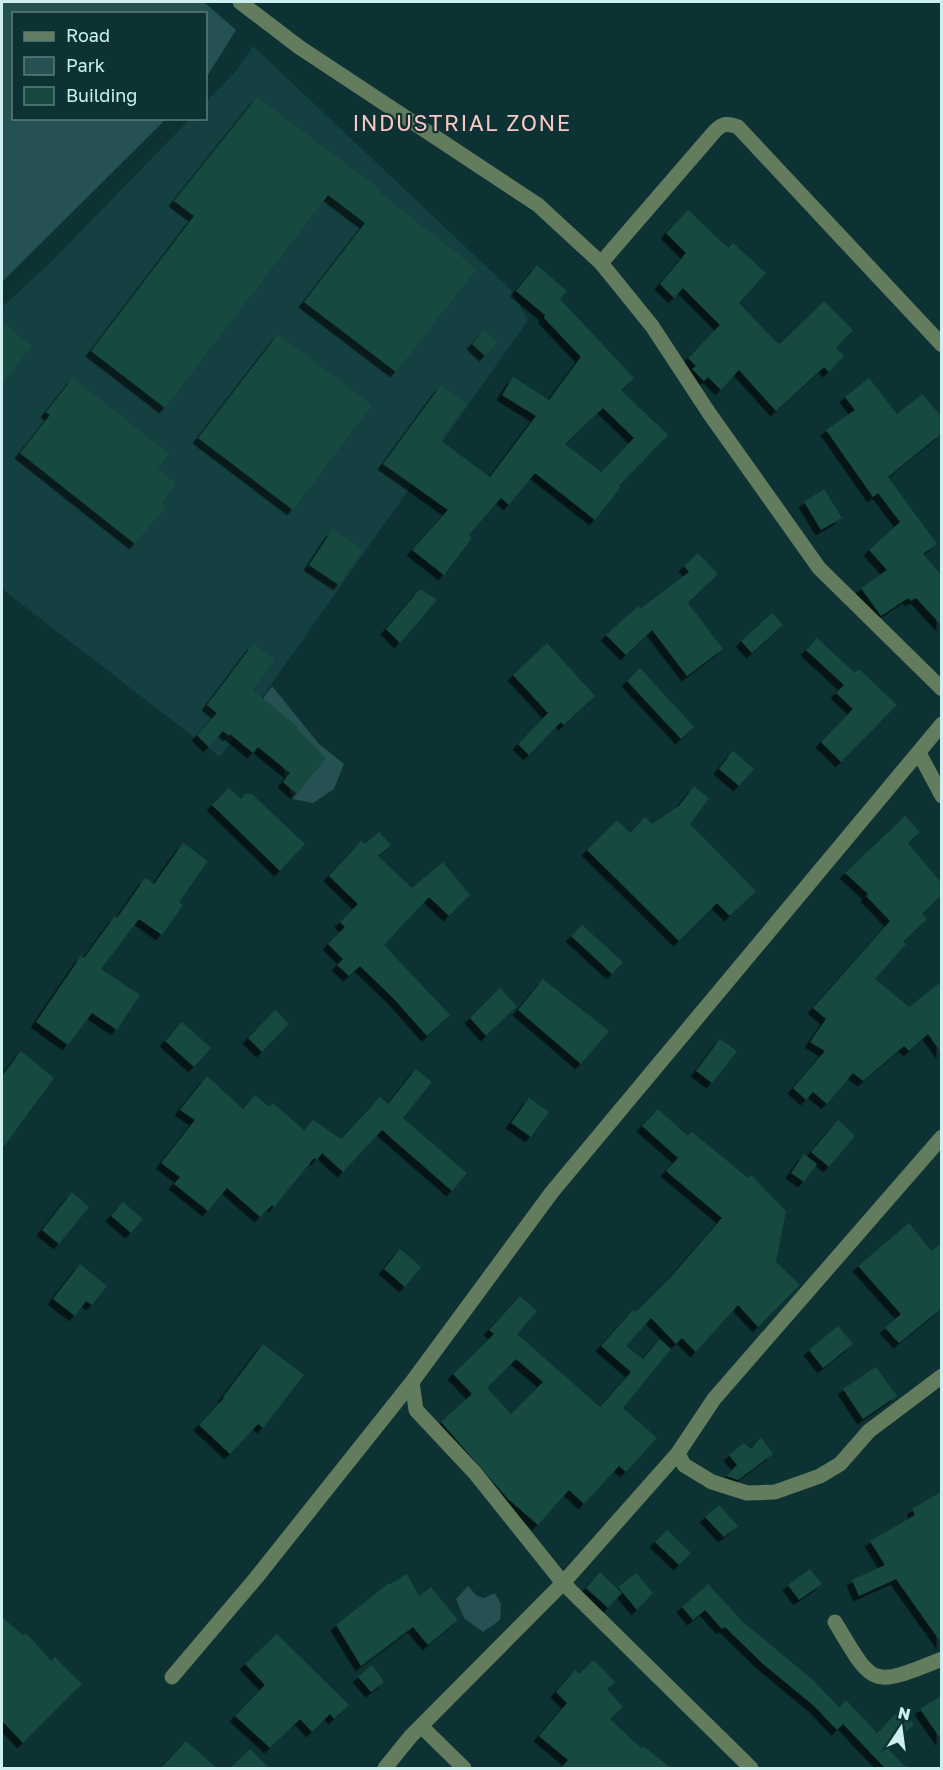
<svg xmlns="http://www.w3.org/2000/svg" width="943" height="1770" viewBox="0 0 943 1770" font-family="'Golos Text',sans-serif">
  <defs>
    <filter id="shadow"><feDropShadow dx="-5.5" dy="5.5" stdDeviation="0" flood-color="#0009"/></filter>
  </defs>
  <rect width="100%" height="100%" fill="#0d3234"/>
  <!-- built -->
  <path fill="#144042" d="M253,46L510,289L528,320L220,757L2,589V307L50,263L190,119L206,118V102L237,70Z"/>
  <!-- green -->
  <path fill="#265153" d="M2,2H204L236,30L206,78V14H14V118L166,119L2,282Z
    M272,686L319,744L344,764L334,789L313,803L292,799L282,765L241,729Z
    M468,1586L477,1596L484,1598L495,1593L501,1604L500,1620L483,1632L464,1618L456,1599Z"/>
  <!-- building -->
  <path fill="#16483f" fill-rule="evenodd" filter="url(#shadow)" d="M257,97L381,190L379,192L477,269L396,372L304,302L365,223L328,195L165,408L91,351L194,216L174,201Z
    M688,210L728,248L733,243L766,273L739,303L775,341L780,344L824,301L853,330L836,348L844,356L829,372L824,367L776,411L739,370L721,390L708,377L704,381L692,369L696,366L688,358L720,325L683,288L674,298L660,284L686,253L666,233Z
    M537,265L567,291L560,299L634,378L621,390L668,435L619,486L621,487L595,520L535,473L509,505L501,498L469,535L472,538L444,575L412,550L448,510L383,464L441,385L467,404L440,440L490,477L536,416L502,395L513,377L549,400L581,357L544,318L545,315L516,291ZM603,408L634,438L601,472L565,444Z
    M2,322L32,346L2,384Z
    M484,330L497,342L485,356L472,344Z
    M278,334L372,405L293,510L198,438Z
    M73,378L169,454L158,469L176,483L161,503L166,506L135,544L20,453L50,415L46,412Z
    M869,378L897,414L922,394L942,417V433L888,477L937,544L923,554L942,576V626L916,598L911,601L908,598L881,616L861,588L887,570L869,550L900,522L878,493L873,497L826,430L855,410L845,397Z
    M824,489L842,518L821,530L804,502Z
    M332,530L363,550L339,585L309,565Z
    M698,553L718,574L688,603L723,649L687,676L652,630L626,655L606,635L638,606L640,609L689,572L684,566Z
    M420,589L437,600L400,643L386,629Z
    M772,613L783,625L752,653L741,641Z
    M817,638L855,673L859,669L897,705L841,762L821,742L853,709L836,693L844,685L806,650Z
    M547,643L595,696L564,725L561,722L529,755L518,744L548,713L513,675Z
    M253,644L275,660L253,690L298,727L297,729L326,758L297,794L283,782L290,773L258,747L253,753L230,734L229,736L223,731L209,747L197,735L217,713L207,705Z
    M640,668L694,727L681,739L627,681Z
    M733,751L754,769L739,786L719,769Z
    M694,786L709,798L690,824L756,891L730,916L717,903L679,941L587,850L617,820L630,833L645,817L652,824L679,806Z
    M229,788L241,799L245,794H252L305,844L280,871L212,805Z
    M905,816L920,832L908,843L942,884V895L922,914L927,919L903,942L906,944L875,979L909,1007L942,981V1054L928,1034L909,1051L904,1046L863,1081L853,1073L827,1104L813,1092L806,1100L793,1088L825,1051L810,1042L826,1019L813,1008L890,921L866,896L868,894L845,873Z
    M379,832L391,845L378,856L412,888L443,862L470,895L449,916L429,897L384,945L450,1015L427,1036L394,999L360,966L349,976L337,965L343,959L328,944L345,927L340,922L358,904L329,876L361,841L365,844Z
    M183,843L208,861L179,902L183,905L162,935L139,919L101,969L140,995L117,1030L92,1013L68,1045L36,1022L81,956L84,958L115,916L117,918L145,878L154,884Z
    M582,925L623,962L612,974L571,936Z
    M543,979L609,1031L581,1064L518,1010Z
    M500,988L517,1006L486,1036L470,1018Z
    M275,1010L289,1024L262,1052L248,1038Z
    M182,1022L211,1048L194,1067L165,1041Z
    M720,1039L737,1051L712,1083L696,1071Z
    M21,1051L54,1078L2,1149V1076Z
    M416,1069L432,1082L403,1118L467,1173L452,1191L382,1130L343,1172L322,1153L317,1160L314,1158L274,1207L272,1205L260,1217L227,1188L208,1211L174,1184L180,1177L161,1163L195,1120L180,1110L207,1076L243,1109L255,1095L269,1107L273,1103L304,1130L313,1120L341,1139L380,1097L388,1104Z
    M529,1098L549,1112L531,1137L511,1123Z
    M658,1109L688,1136L692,1132L748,1178L751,1175L786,1211L776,1262L800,1285L758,1327L738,1305L696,1352L682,1338L676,1344L651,1318L626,1346L643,1359L660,1339L671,1349L623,1408L657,1438L626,1472L619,1466L584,1504L569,1490L538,1525L508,1499L441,1422L472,1394L453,1374L494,1334L489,1330L520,1296L537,1311L517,1334L600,1407L631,1372L601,1346L633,1310L636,1312L670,1278L722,1218L666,1171L678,1158L642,1126ZM516,1359L543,1382L511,1414L487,1388Z
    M838,1120L855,1136L829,1167L811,1152Z
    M804,1154L817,1164L804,1182L791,1173Z
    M72,1192L89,1207L59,1244L42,1230Z
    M123,1202L143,1219L131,1233L111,1216Z
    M909,1223L931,1251L942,1243V1308L899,1343L885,1328L901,1314L858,1266Z
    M400,1249L421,1267L405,1287L384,1269Z
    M80,1264L107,1286L92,1305L86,1301L75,1316L53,1299Z
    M838,1326L853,1344L823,1368L809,1350Z
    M263,1344L304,1375L263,1428L258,1424L230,1454L199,1425L224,1398L223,1397Z
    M876,1367L897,1396L863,1419L843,1389Z
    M761,1437L773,1454L738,1480L726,1476L737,1465L729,1455L744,1443L751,1449Z
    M942,1491V1644L896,1579L859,1596L852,1580L885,1565L870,1541L915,1515L912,1509Z
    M719,1505L738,1526L724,1537L705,1517Z
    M667,1530L691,1553L679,1565L655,1542Z
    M810,1569L822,1584L799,1600L788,1585Z
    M600,1572L622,1593L608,1608L586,1588Z
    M636,1573L653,1593L637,1610L618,1587Z
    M407,1574L419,1596L431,1587L458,1620L428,1645L413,1627L361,1666L336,1625L389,1583L390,1584Z
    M708,1584L744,1623L813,1680L839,1707L846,1700L877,1733L899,1710L914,1724L889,1750L907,1768H885L843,1724L837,1730L814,1706L762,1663L725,1627L722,1629L705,1610L693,1620L682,1607Z
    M2,1617L23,1635L26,1633L51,1661L55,1657L82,1684L23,1743L2,1721Z
    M277,1634L349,1705L334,1719L330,1714L312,1732L300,1719L270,1748L235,1716L265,1685L245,1664Z
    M594,1660L615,1682L607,1689L623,1707L610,1719L641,1748L643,1746L671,1768H561L568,1760L539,1736L567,1703L556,1692L575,1670L579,1674Z
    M372,1665L384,1682L371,1692L358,1677Z
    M942,1695V1741L920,1709Z
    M186,1741L217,1768H161Z
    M250,1749L269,1768H230Z"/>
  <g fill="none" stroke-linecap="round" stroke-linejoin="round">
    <!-- minor -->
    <path stroke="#637c5d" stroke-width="15" d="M240,2L299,47L538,205L601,263L652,326L709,413L819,568L942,689
      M601,263L715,131C723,123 728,123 738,127L942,345
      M919,753L942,796
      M412,1382L416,1410L475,1473L563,1583L751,1768
      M678,1453L684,1465L712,1482L747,1493L775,1492L820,1476L840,1464L869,1431L942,1376
      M835,1622C874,1687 870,1688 942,1659
      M172,1677L256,1578L412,1382L552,1192L942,724
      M421,1726L464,1768
      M385,1768L411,1736L563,1583L678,1453L714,1399L942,1137"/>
  </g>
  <g text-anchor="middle" stroke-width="4.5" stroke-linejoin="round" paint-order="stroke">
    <!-- quarter labels -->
    <g font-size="22" letter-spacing="1.5" fill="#fac6c5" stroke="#0d3234">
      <text x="462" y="131">INDUSTRIAL ZONE</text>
    </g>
  </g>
  <!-- border -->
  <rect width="943" height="1770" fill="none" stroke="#ceeff0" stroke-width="6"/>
  <!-- legend -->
  <rect x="12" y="12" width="195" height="108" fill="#0d3234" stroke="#5a7e7f" stroke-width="1.5"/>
  <rect x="24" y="32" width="30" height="9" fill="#637c5d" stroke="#5a7e7f" stroke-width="1.5"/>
  <text x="66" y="42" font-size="18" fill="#ceeff0">Road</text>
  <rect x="24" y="57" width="30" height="18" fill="#265153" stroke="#5a7e7f" stroke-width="1.5"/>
  <text x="66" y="72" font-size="18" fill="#ceeff0">Park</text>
  <rect x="24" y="87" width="30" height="18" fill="#16483f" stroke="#5a7e7f" stroke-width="1.5"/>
  <text x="66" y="102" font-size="18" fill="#ceeff0">Building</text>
  <!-- north arrow -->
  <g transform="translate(901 1728) rotate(13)" stroke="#0d3234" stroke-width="4.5" paint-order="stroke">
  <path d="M0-4.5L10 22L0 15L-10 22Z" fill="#ceeff0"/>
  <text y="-9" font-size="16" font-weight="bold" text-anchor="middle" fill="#ceeff0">N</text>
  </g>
</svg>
